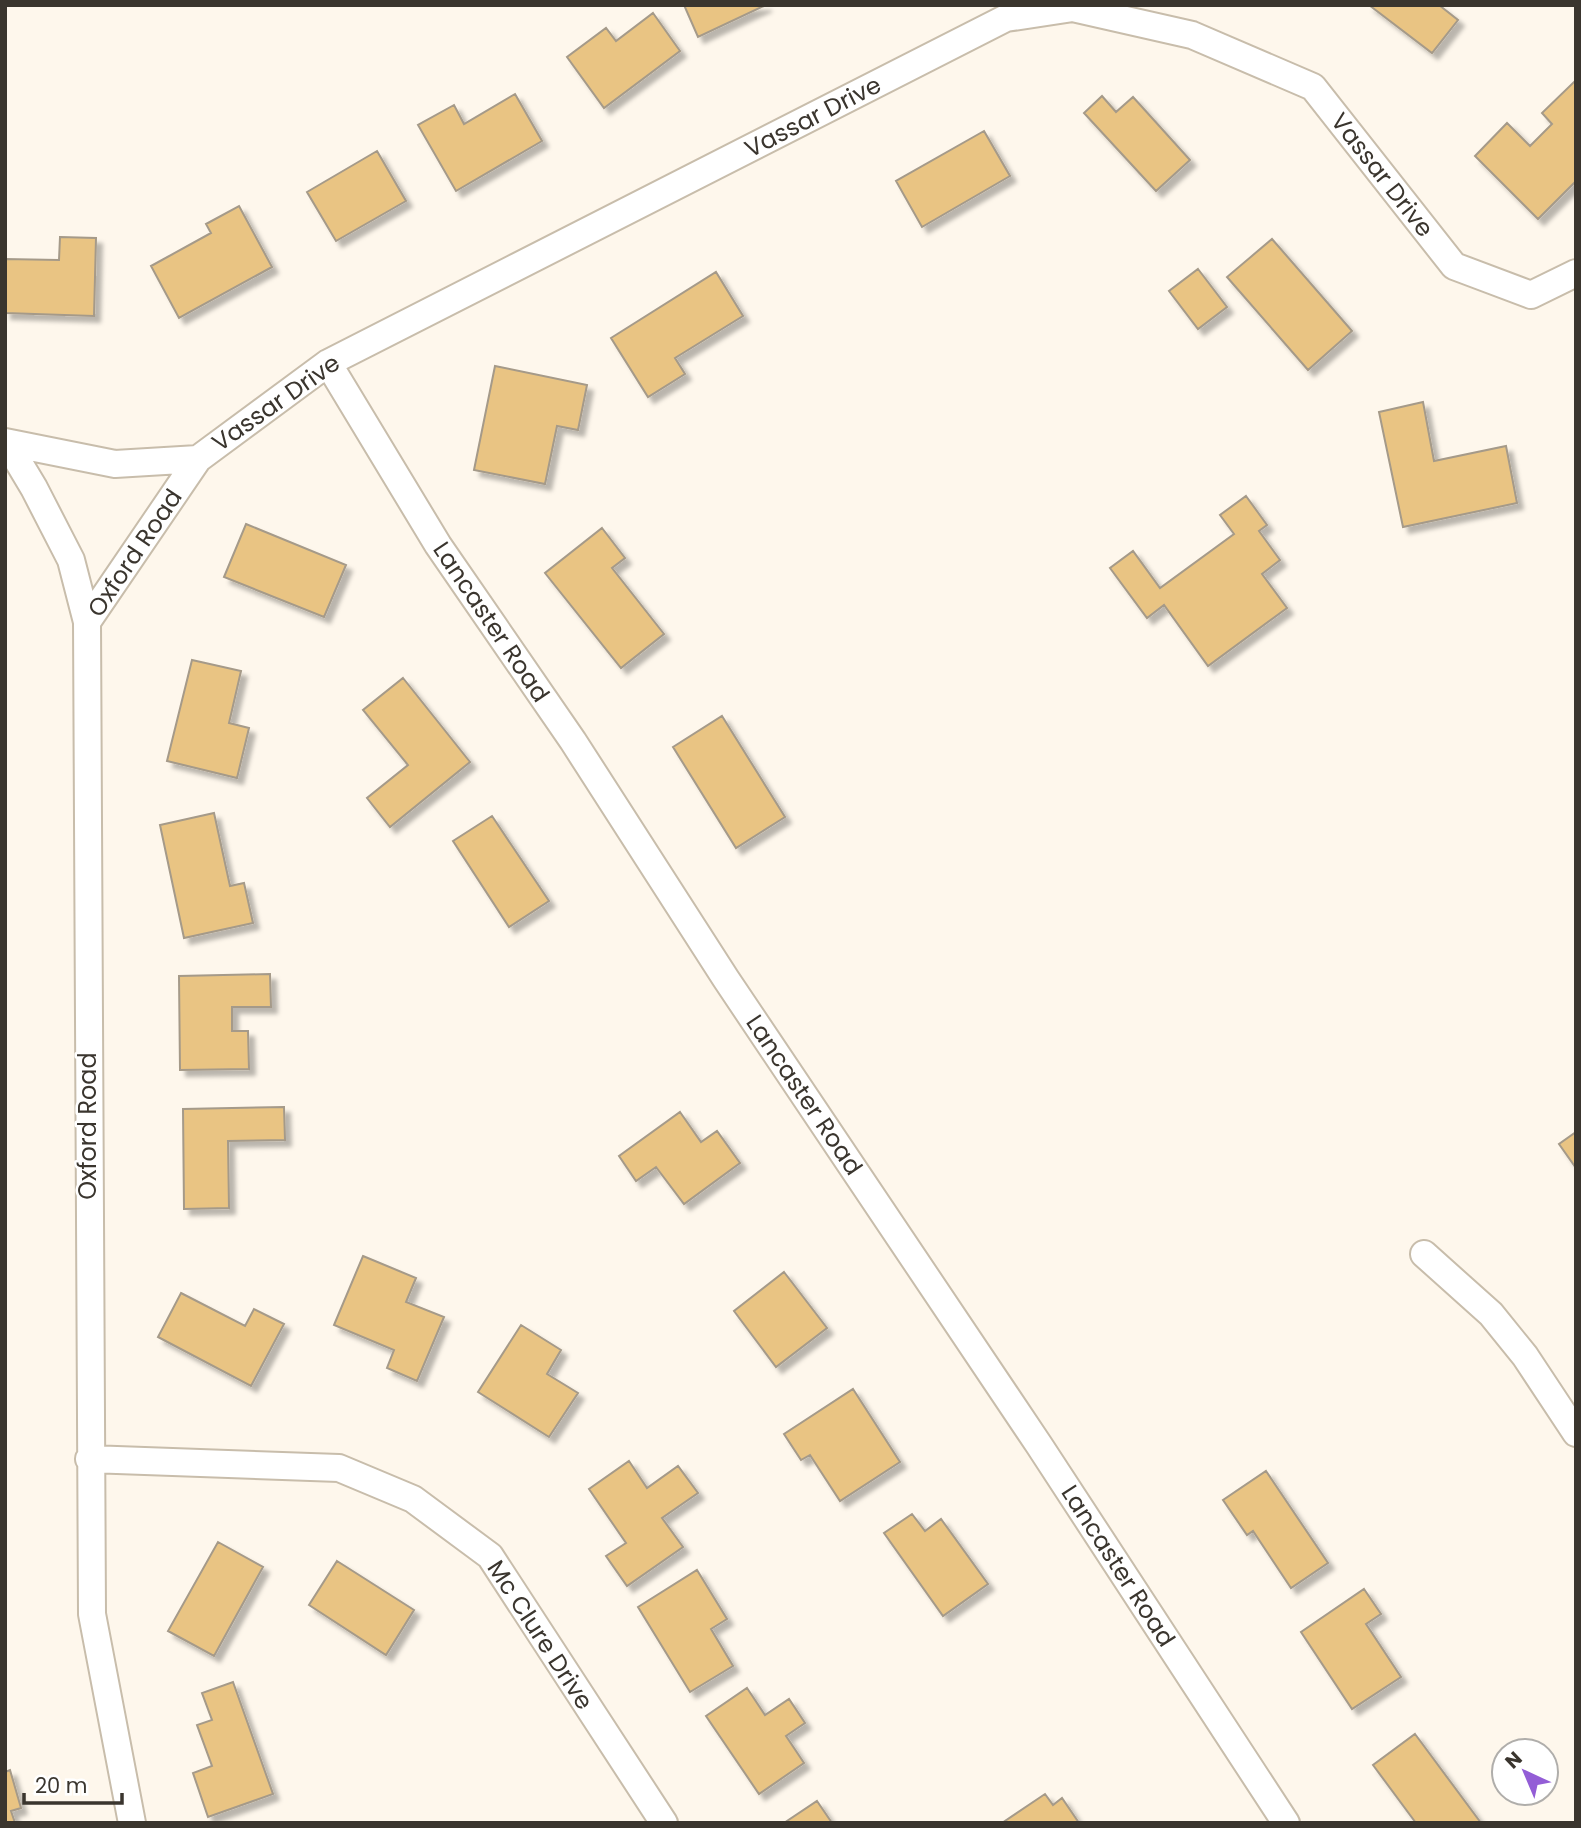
<svg xmlns="http://www.w3.org/2000/svg" width="1581" height="1828" viewBox="0 0 1581 1828" font-family="Poppins,sans-serif">
  <defs>
    <filter id="shadow"><feDropShadow dx="6" dy="6" stdDeviation="2" flood-color="#0004"/></filter>
  </defs>
  <rect width="100%" height="100%" fill="#fef7ec"/>
  <!-- building -->
  <path fill="#e9c483" stroke="#a59a89" stroke-width="2" filter="url(#shadow)" d="M684,5H766L698,37Z
    M1369,5H1439L1458,20L1432,53Z
    M653,13L680,51L604,108L567,57L606,28L616,41Z
    M1576,80V181L1538,219L1475,156L1507,123L1530,146L1552,124L1542,113Z
    M515,94L542,141L456,191L418,125L454,105L464,124Z
    M1102,96L1116,112L1133,97L1190,160L1156,191L1084,113Z
    M984,131L1010,176L922,227L896,181Z
    M377,151L406,201L336,241L307,192Z
    M239,206L272,267L179,318L151,266L211,233L206,224Z
    M60,237L96,238L94,316L5,313V259L59,260Z
    M1272,239L1352,331L1308,370L1227,277Z
    M1198,269L1227,307L1198,329L1169,291Z
    M716,272L743,316L675,358L685,374L648,397L611,338Z
    M495,366L587,385L578,430L557,426L545,484L474,470Z
    M1423,402L1434,461L1506,446L1517,503L1403,527L1379,412Z
    M1246,496L1267,525L1259,531L1280,560L1262,574L1287,608L1208,666L1164,605L1147,618L1110,568L1133,551L1160,588L1234,534L1220,515Z
    M246,524L346,565L324,617L224,577Z
    M602,528L625,558L612,568L664,634L621,668L545,573Z
    M192,660L241,671L229,723L249,728L237,778L167,761Z
    M403,678L470,762L390,827L367,798L408,765L363,710Z
    M722,716L785,817L736,848L673,747Z
    M214,813L230,886L244,883L253,923L184,938L160,825Z
    M492,816L549,901L509,927L453,841Z
    M270,974L271,1007H232V1031H248L249,1069L180,1070L179,976Z
    M284,1107L285,1140L228,1141L229,1208L184,1209L183,1109Z
    M680,1112L701,1142L717,1131L740,1163L684,1204L656,1167L636,1181L619,1156Z
    M1576,1132V1168L1559,1144Z
    M363,1256L416,1278L406,1302L444,1317L417,1381L387,1368L394,1350L334,1325Z
    M784,1272L827,1328L776,1367L734,1311Z
    M181,1293L245,1326L254,1309L284,1324L251,1386L158,1337Z
    M521,1325L561,1350L547,1374L578,1393L549,1437L478,1392Z
    M853,1389L900,1462L840,1501L810,1455L801,1460L784,1434Z
    M629,1461L647,1488L678,1466L698,1493L662,1518L683,1547L627,1586L606,1556L626,1543L589,1489Z
    M1266,1471L1328,1563L1291,1588L1253,1531L1247,1535L1223,1500Z
    M912,1514L925,1531L941,1519L988,1584L943,1616L884,1533Z
    M218,1542L263,1567L214,1656L168,1631Z
    M337,1561L414,1610L386,1655L309,1605Z
    M697,1570L727,1619L711,1629L733,1666L690,1692L638,1607Z
    M1364,1589L1381,1614L1366,1624L1401,1677L1352,1709L1301,1632Z
    M233,1682L273,1794L208,1817L193,1773L212,1766L197,1725L212,1720L202,1693Z
    M747,1688L765,1715L789,1699L805,1723L786,1736L804,1763L759,1794L706,1716Z
    M1415,1734L1481,1823H1416L1373,1765Z
    M10,1770L21,1808L11,1811L15,1823H5V1772Z
    M1045,1794L1053,1805L1062,1798L1079,1823H1002Z
    M817,1801L832,1823H784Z"/>
  <g fill="none" stroke-linecap="round" stroke-linejoin="round">
    <defs>
      <path id="minor" d="M328,363L438,545L573,741L726,979L1039,1445L1286,1823
        M5,442L115,464L198,459L328,363L1006,18L1073,8L1192,35L1313,87L1454,266L1531,295L1576,273
        M7,443L34,488L71,560L87,622
        M1424,1254L1491,1314L1525,1356L1576,1433
        M89,1459L339,1468L413,1499L490,1556L664,1823
        M132,1823L92,1614L87,622L198,459"/>
    </defs>
    <!-- minor casing -->
    <use href="#minor" stroke="#c8bdab" stroke-width="30"/>
    <!-- minor -->
    <use href="#minor" stroke="#fff" stroke-width="26"/>
  </g>
  <g text-anchor="middle" stroke-width="5" stroke-linejoin="round" paint-order="stroke">
    <!-- street labels -->
    <g font-size="24" fill="#3a352e" stroke="#fff">
      <text transform="translate(813 117) rotate(-27)" y="8">Vassar Drive</text>
      <text transform="translate(1382 175) rotate(52)" y="8">Vassar Drive</text>
      <text transform="translate(276 403) rotate(-35)" y="8">Vassar Drive</text>
      <text transform="translate(135 553) rotate(-56)" y="8">Oxford Road</text>
      <text transform="translate(491 622) rotate(56)" y="8">Lancaster Road</text>
      <text transform="translate(804 1095) rotate(56)" y="8">Lancaster Road</text>
      <text transform="translate(88 1126) rotate(-90)" y="8">Oxford Road</text>
      <text transform="translate(1118 1566) rotate(57)" y="8">Lancaster Road</text>
      <text transform="translate(540 1635) rotate(57)" y="8">Mc Clure Drive</text>
    </g>
  </g>
  <!-- border -->
  <rect width="1581" height="1828" fill="none" stroke="#3a352e" stroke-width="14"/>
  <!-- north arrow -->
  <g transform="translate(1525 1772) rotate(316)"><circle r="33" fill="#ffffff" stroke="#b0aeab" stroke-width="2"/>
  <path d="M0-5L12 26L0 18L-12 26Z" fill="#935dd6"/>
  <text y="-10" font-size="19" font-weight="bold" text-anchor="middle" fill="#3a352e">N</text>
  </g>
  <!-- scale -->
  <path d="M24 1793v10h98v-10" fill="none" stroke="#3a352e" stroke-width="3.5"/>
  <text x="35" y="1793" font-size="21" fill="#3a352e" stroke="#ffffff" stroke-width="5" paint-order="stroke">20 m</text>
</svg>
